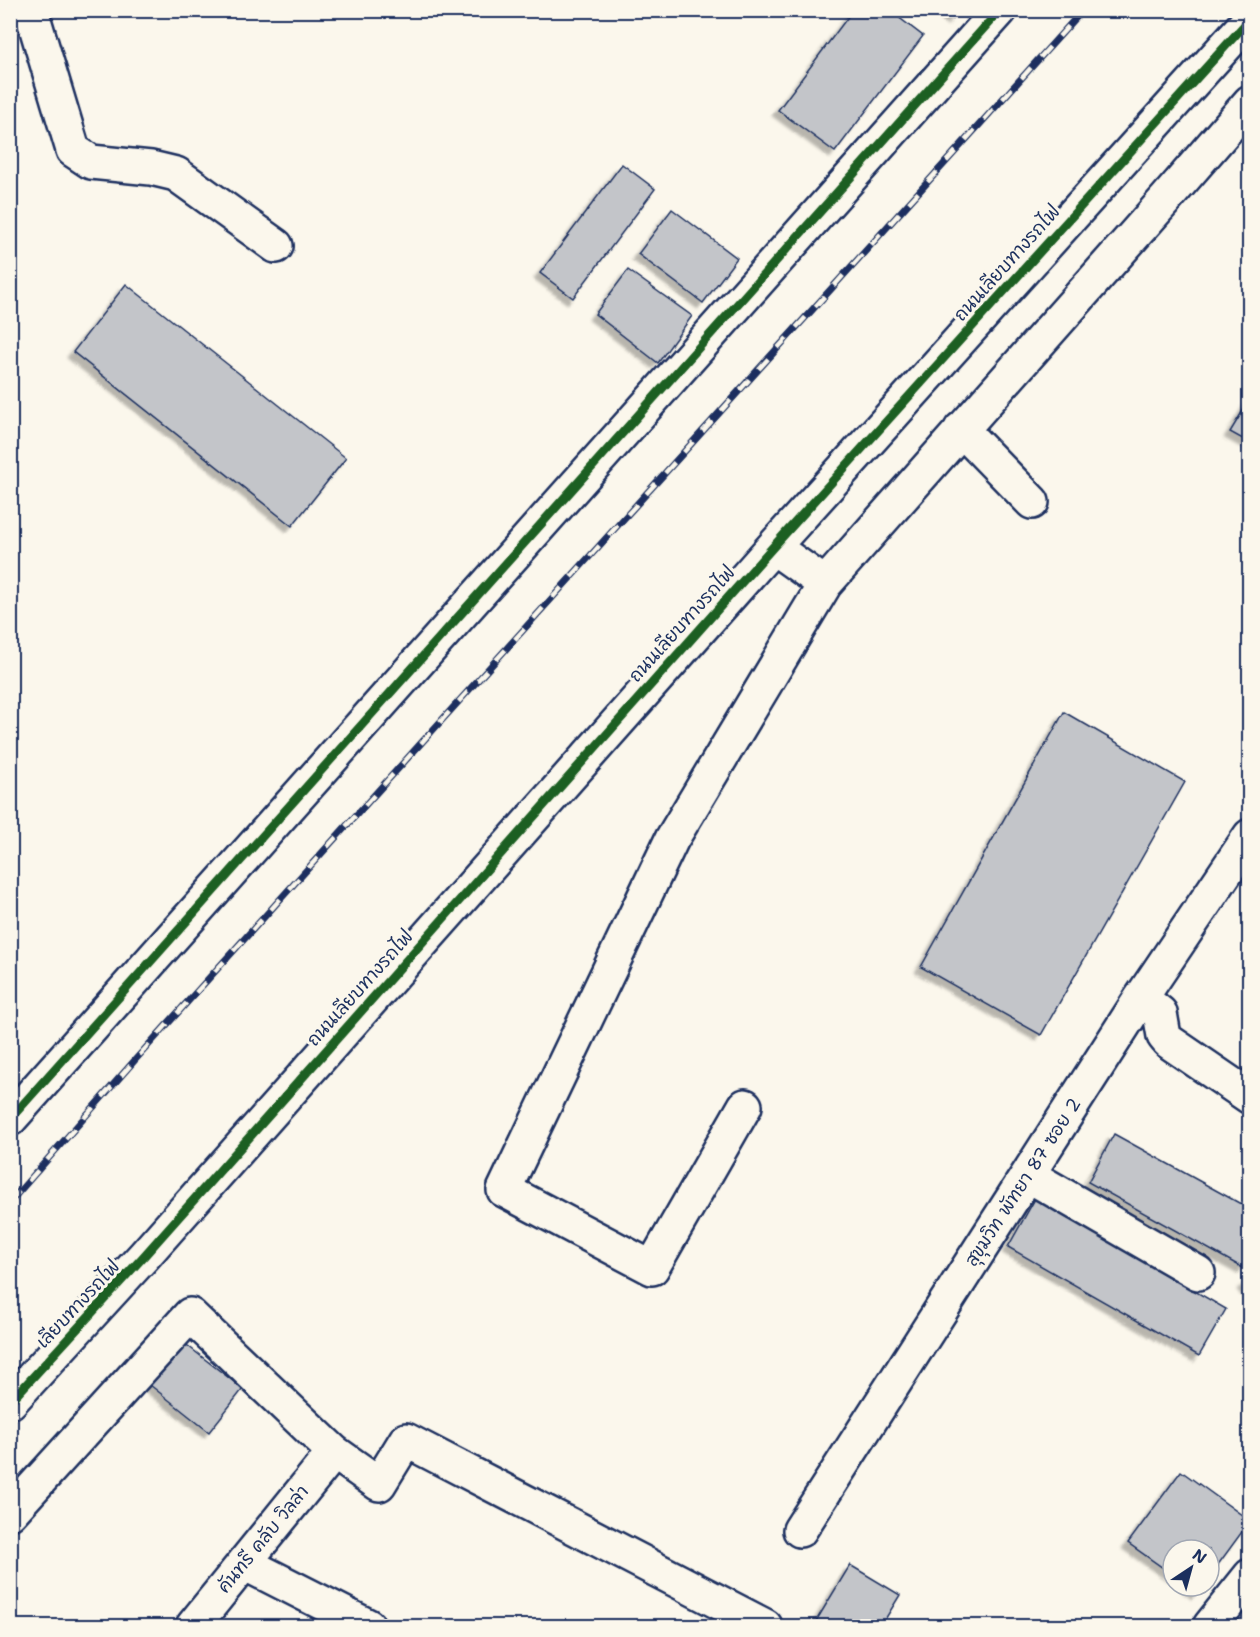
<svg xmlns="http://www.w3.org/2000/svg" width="1260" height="1637" viewBox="0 0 1260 1637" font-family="'Shantell Sans','Playpen Sans Thai',sans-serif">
  <defs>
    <filter id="shadow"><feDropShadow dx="-5.5" dy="5.5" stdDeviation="1.5" flood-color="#0004"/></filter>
  </defs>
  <rect width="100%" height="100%" fill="#fbf7ec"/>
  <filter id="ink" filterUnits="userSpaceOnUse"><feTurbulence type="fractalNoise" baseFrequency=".0167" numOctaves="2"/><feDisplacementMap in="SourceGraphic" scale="12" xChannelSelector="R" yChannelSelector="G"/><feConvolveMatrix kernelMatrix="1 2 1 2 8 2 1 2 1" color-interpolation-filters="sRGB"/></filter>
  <g filter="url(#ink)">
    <!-- building -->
    <path fill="#c3c5c9" stroke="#1b2f5e" stroke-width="1.5" filter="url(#shadow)" d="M853,10H889L923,36L835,152L778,110Z
      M943,10H959L953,19Z
      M622,164L655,189L573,298L540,273Z
      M672,209L737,258L703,303L638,254Z
      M628,270L692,316L658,363L595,314Z
      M126,284L346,458L292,526L73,352Z
      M1250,399V443L1230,432Z
      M1064,712L1185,782L1041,1035L921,967Z
      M1114,1134L1250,1209V1257L1243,1268L1088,1182Z
      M1035,1199L1226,1309L1199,1356L1008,1247Z
      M1250,1279V1293L1243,1284Z
      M179,1339L243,1389L209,1432L145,1381Z
      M1181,1471L1250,1521L1209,1577V1550H1173V1575L1128,1543Z
      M850,1565L900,1595L881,1626H813Z
      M1188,1586H1202L1197,1593Z"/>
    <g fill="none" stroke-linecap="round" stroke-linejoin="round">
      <defs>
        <path id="minor" d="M31,10L73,150L91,162L151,168L176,174L276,246
          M961,429L1032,502
          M773,547L825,584L1166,199L1250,102
          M1141,998L1160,1013L1164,1036L1168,1041L1250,1097
          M745,1106L652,1268L504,1190L672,839L825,584
          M10,1119L1000,10
          M1028,1175L1198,1273
          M10,1402L144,1256L773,547L1250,19
          M10,1513L190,1315L334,1452L379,1484L406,1440L765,1626
          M800,1530L1141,998L1250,836
          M244,1563L368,1626
          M193,1626L334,1452
          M1210,1626L1250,1576"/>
      </defs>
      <!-- minor casing -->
      <use href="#minor" stroke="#1b2f5e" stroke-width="38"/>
      <!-- minor -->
      <use href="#minor" stroke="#fbf7ec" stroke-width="33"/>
      <defs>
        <path id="rail" d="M10,1202L135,1060L1083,10"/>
      </defs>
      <!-- rail casing -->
      <use href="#rail" stroke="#1b2f5e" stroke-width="7"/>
      <!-- rail -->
      <use href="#rail" stroke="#fbf7ec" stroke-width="4.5" stroke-dasharray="14" stroke-linecap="butt"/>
      <defs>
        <path id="cycleway" d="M10,1119L1000,10
          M10,1402L144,1256L773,547L1250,19"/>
      </defs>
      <!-- cycleway casing -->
      <use href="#cycleway" stroke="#fbf7ec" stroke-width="13"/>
      <!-- cycleway -->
      <use href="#cycleway" stroke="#1b5e20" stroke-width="9"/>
    </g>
  </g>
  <g text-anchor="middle" stroke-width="6" stroke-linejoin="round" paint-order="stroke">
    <!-- street labels -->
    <g font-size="18" fill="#1b2f5e" stroke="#fbf7ec">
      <text transform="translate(1007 263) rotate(-48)" y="6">ถนนเลียบทางรถไฟ</text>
      <text transform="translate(682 624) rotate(-48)" y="6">ถนนเลียบทางรถไฟ</text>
      <text transform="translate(360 988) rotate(-48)" y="6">ถนนเลียบทางรถไฟ</text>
      <text transform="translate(1023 1182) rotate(-57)" y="6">สุขุมวิท พัทยา 87 ซอย 2</text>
      <text transform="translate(78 1304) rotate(-47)" y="6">เลียบทางรถไฟ</text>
      <text transform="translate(263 1539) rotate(-51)" y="6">คันทรี คลับ วิลล่า</text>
    </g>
  </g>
  <!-- margin -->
  <rect width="1260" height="1637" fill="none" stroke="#fbf7ec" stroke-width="36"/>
  <rect x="18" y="18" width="1224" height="1601" fill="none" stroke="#1b2f5e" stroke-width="2" filter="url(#ink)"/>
  <!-- north arrow -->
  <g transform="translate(1191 1568) rotate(36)"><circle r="28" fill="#fbf7ec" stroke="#a1a7b3" stroke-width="1.5"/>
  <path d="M0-4.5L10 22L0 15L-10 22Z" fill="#1b2f5e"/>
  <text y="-9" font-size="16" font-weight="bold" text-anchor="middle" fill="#1b2f5e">N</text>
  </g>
</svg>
